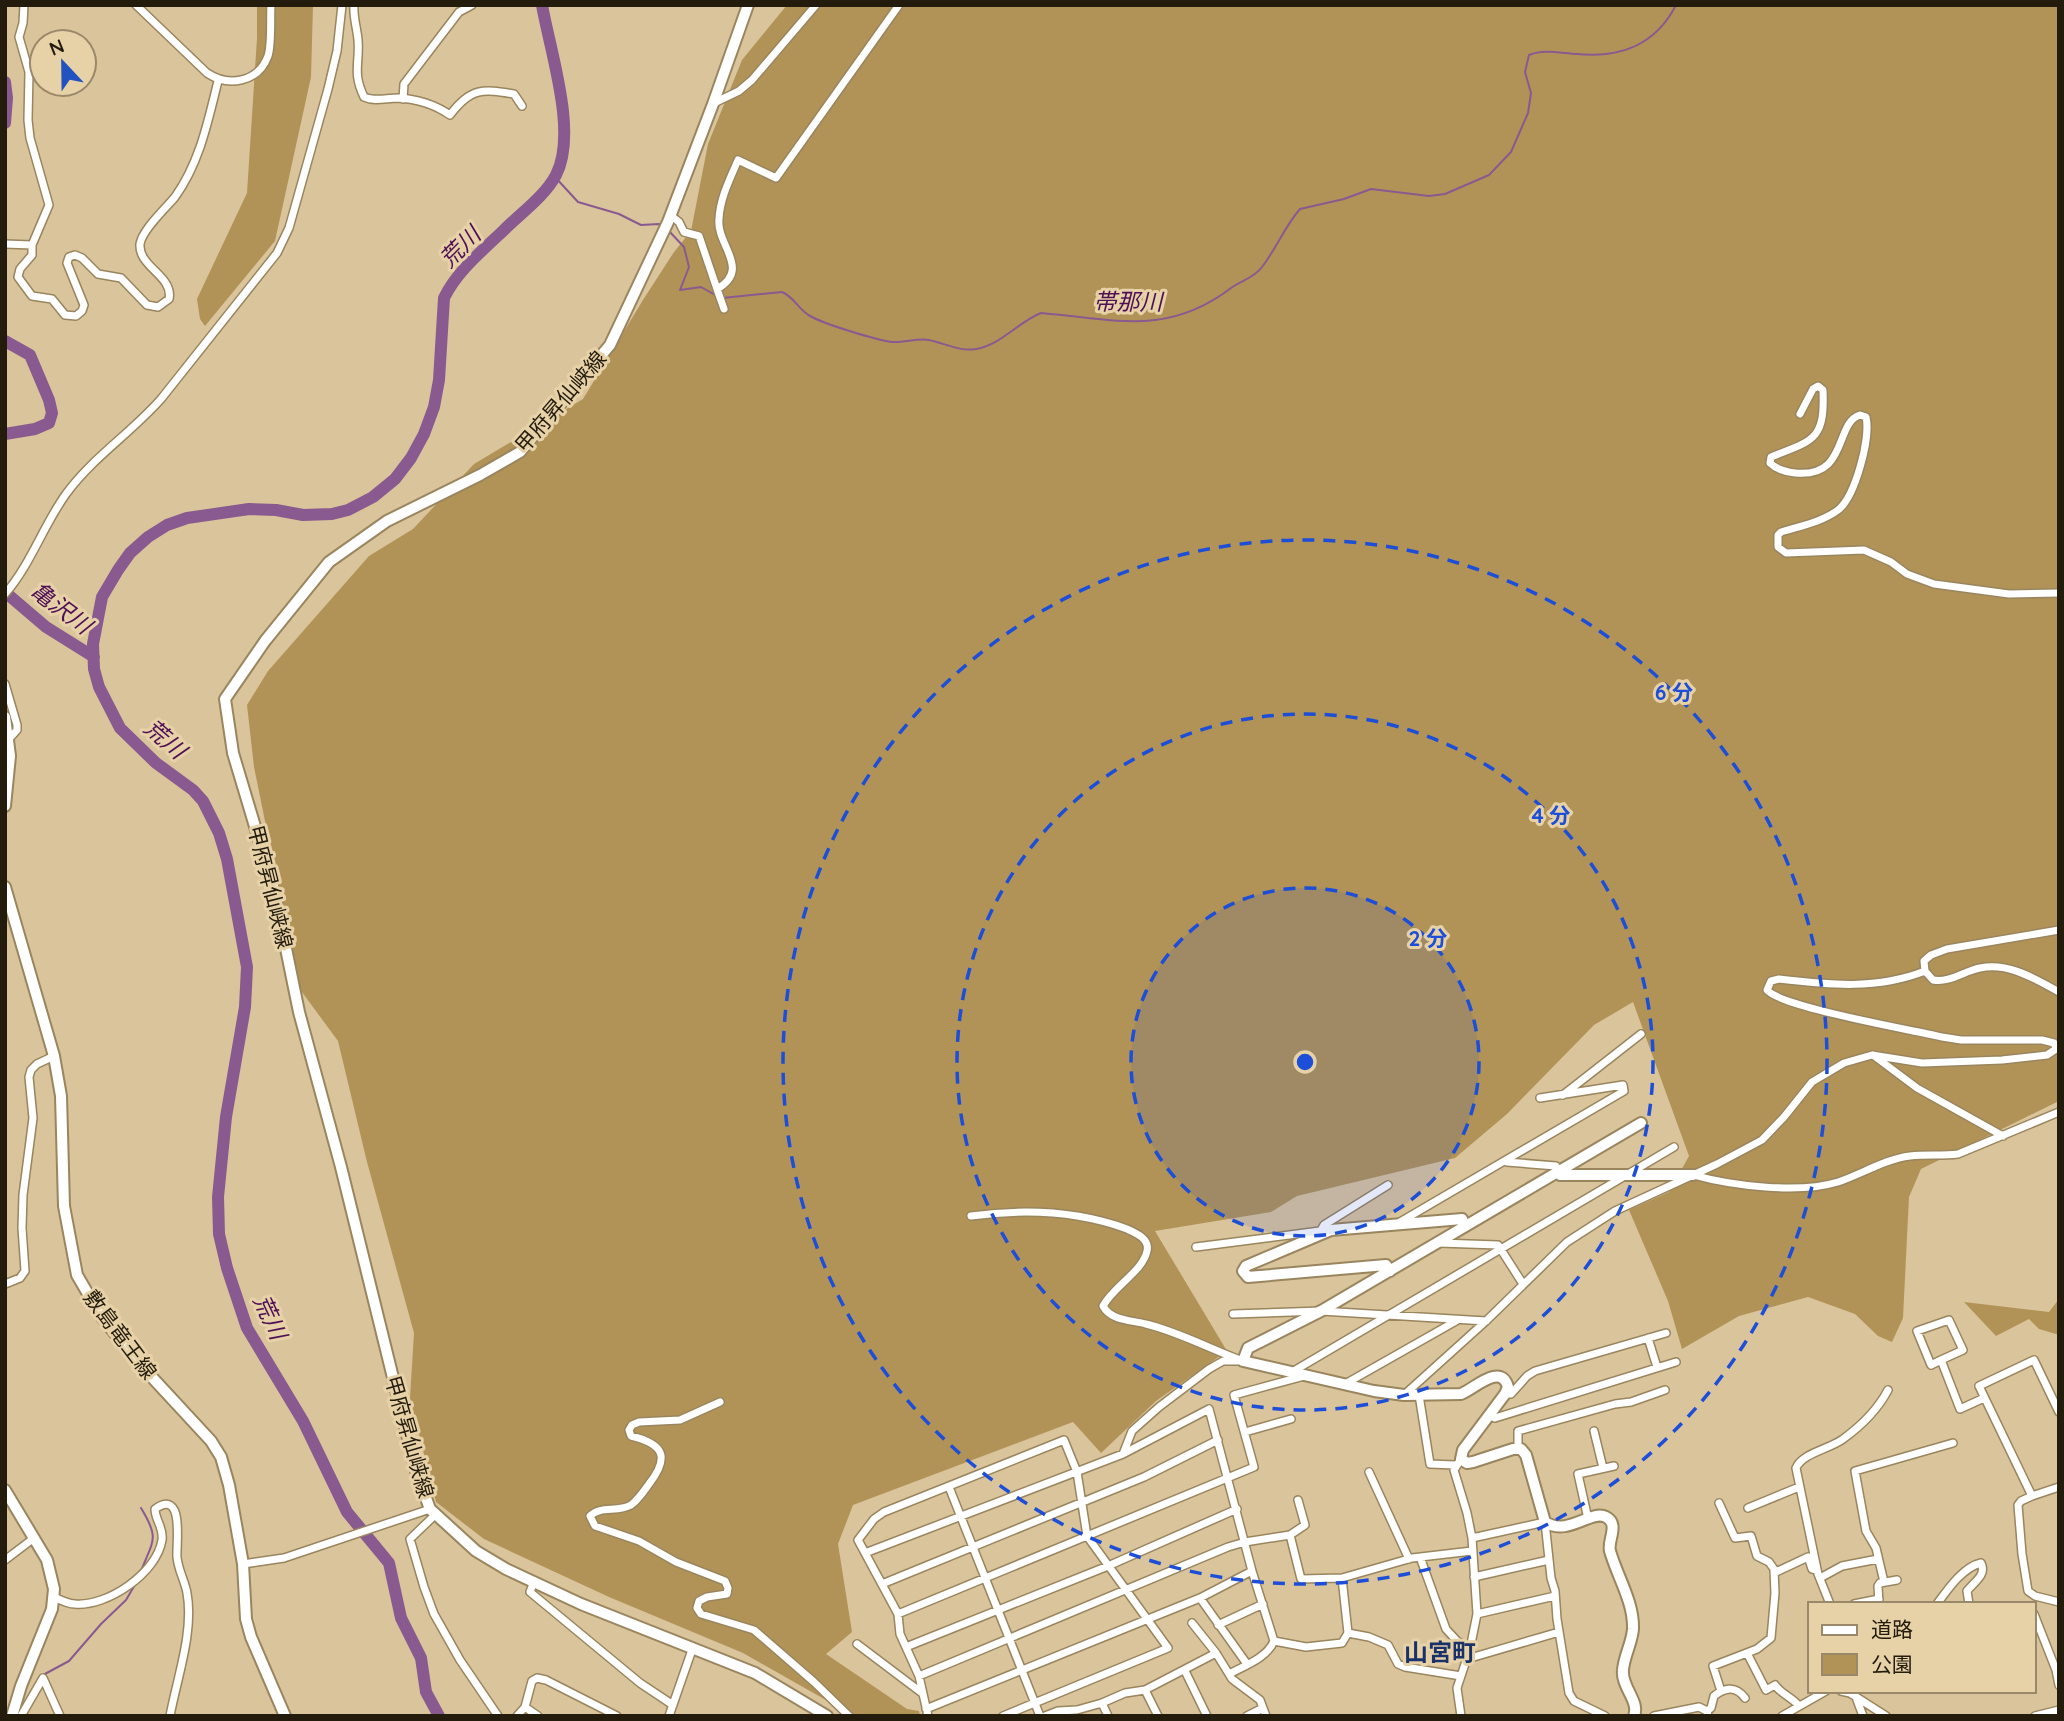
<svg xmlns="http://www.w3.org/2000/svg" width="2064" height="1721" viewBox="0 0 2064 1721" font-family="Quicksand,'Noto Sans JP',sans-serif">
  <rect width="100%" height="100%" fill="#dac49b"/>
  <!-- green -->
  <path fill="#b29357" d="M257,5H313L311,77L275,241L205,326L200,319L197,299L247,193L257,38Z
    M787,5H2059V1101L1921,1169L1909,1197L1903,1318L1892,1342L1878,1336L1855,1314L1808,1297L1739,1316L1682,1349L1668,1301L1629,1210L1669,1192L1689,1156L1633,1002L1594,1025L1507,1114L1455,1158L1297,1196L1271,1212L1155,1231L1227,1351L1156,1401L1101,1453L1073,1422L853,1505L838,1544L852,1632L826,1654L907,1709L919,1711L920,1716H854L743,1653L609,1597L484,1539L436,1502L410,1398L414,1333L367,1162L338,1041L299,988L254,767L247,705L268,671L369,556L413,529L474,464L583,399L643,300L674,252L691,231L708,144L742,60Z
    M2059,1299V1335L2039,1329L2029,1319L1996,1336L1964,1302L2049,1312Z"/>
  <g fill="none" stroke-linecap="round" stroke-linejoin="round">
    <!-- stream -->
    <path stroke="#895a8f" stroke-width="2" d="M555,177L578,202L619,214L641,225L659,224L662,226
      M669,231L684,247L689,267L680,290L701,287L717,296
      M722,298L782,292C794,297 799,310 810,316C824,324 876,340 892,342C904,343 917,338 929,340C944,343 960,352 976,349C1001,345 1018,322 1041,313C1114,319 1167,337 1231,288C1242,280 1254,278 1262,267C1276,249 1285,226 1300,209L1344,199L1371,189L1429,196L1445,194L1489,175L1511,152L1528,113L1531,93L1525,72L1529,55C1544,49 1560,53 1577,54C1620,58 1655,46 1676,5
      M141,1571C153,1540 160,1539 141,1508
      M43,1675L69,1661L101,1624L126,1600L136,1583"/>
    <!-- river -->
    <path stroke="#895a8f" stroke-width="12" d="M5,82L7,98L5,123
      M5,341L30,355L49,400L52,413L49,423L35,429L5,434
      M5,592L46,627L94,657
      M439,1716L426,1692L421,1658L401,1618L389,1563L347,1512L303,1421L247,1328L227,1268L219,1234L218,1197L226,1117L245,1007L247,967L227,859L219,833L203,801L193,790L156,763L120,728L99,687L94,669L93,644L102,597L118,570L130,553L148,537L167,525L187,518L249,509L276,510L303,515L332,514L348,510L373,497L395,479L411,458L424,434L434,407L439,380L444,298C457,271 483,250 504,230C521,213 545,196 556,175C578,133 550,51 542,5"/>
    <defs>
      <path id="street" d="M24,5L23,23L19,37L29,72L28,120L30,138L49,205L32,245V255L20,269L18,277L32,296L52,299L65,315L76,316L82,311L84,305L67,263L69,257L75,255L82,258L98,274L121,278L147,305L158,307L169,299C174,276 138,267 140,244C142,230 166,208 175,197C200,162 208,121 218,81
        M136,5L207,73C228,87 258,83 268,56C272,44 270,19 271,5
        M354,5C353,17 357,28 358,40C360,64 352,72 364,97C375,102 386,98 398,98C418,99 434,104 450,115C471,87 483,89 514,94L522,106
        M403,99L404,84L459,12L472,5
        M714,103L739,91L752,80L816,5
        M670,215L679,222L684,232L699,236L717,289C752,269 716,245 719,219C720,198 730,179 738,160L776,178L899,5
        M5,244L32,245
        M717,289L724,309
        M1800,414L1813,389L1818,386L1823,390C1825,440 1814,440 1771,457L1770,463C1777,470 1786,472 1795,473C1849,478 1834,423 1860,415L1866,417C1871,438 1855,497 1838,510C1822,522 1800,526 1781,532L1778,535V547L1786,553L1864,550L1891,562L1907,574L1934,584L2009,594L2059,593
        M5,594C31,564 43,526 66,494C92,458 131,433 161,399L277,253L289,228L328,89L337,51L342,5
        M5,684L17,725V730L9,739
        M2059,930L1947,949L1931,955L1924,961L1925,971L1933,980C1950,983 1964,971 1980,968C2009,962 2035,979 2059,992
        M1873,1055L1917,1088L2003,1136
        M1563,1095L1641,1034
        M1507,1162L1556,1166L1558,1170
        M1693,1175C1733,1186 1799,1194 1838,1182C1862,1174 1885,1159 1910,1156C1926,1154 1942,1156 1958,1154L2059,1112
        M971,1216C1022,1209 1078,1211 1127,1229C1136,1233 1150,1239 1147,1251C1143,1271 1113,1287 1103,1306C1111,1321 1131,1320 1146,1324C1179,1332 1210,1349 1243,1361
        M1400,1222L1624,1091L1623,1085L1540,1098
        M1320,1232L1324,1225L1388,1185
        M1439,1243L1498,1245L1523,1284
        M1196,1247L1320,1231
        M5,1284L20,1278L25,1271L22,1228L23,1195L33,1118L29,1077L31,1070L37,1064L54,1056
        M1233,1314L1321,1311L1486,1321
        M1648,1338L1657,1367
        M1941,1360L1931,1365L1917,1331L1949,1320L1963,1350L1941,1360L1960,1409L1984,1398
        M1292,1372L1674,1147
        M1345,1384L1456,1321
        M1505,1394H1511L1527,1376L1535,1371L1666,1333
        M1404,1395L1486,1321L1567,1242L1615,1211L1717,1164L1762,1140L1784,1117L1812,1082L1844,1063L1872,1055L1922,1063L2002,1060L2047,1055L2056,1049L2054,1043L2042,1040H1961L1942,1037C1912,1030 1781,1007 1767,990L1771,981L1779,979C1829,985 1877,990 1925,971
        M1419,1395L1430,1464L1455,1465
        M720,1402L680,1420L639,1422L632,1425L629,1430L631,1436C664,1444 670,1457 649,1484C644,1491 638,1500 631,1505C617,1513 601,1505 590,1516L595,1526L639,1541L676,1562L725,1581L728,1588L727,1594L707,1597L699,1601L697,1608L701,1614L754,1630L814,1682L849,1716
        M2059,1412L2034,1360L1979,1386L2032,1496L2059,1487
        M1489,1415L1495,1418L1676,1362
        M1594,1431L1603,1468
        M1245,1432L1291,1419
        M1518,1448V1431L1615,1404L1631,1402L1665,1390
        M1123,1454L1132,1431L1159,1407L1209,1369L1223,1361H1238
        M1369,1472L1409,1559
        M949,1487L1040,1716
        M2032,1496L2021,1501L2018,1505L2022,1554L2028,1591L2035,1596L2059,1602
        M1719,1503L1735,1538L1751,1536L1757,1556L1769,1562L1776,1572L1808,1557L1812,1569L1817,1570
        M1748,1508L1799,1487
        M435,1515L410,1539L424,1587L434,1614L460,1660L498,1716
        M1588,1519L1578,1474L1614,1466
        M1290,1535L1301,1579L1342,1578L1412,1558L1472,1551
        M1472,1538L1545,1522L1551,1578L1555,1591L1557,1619L1569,1693L1574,1701L1605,1716
        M865,1553L1123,1454L1209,1409L1252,1571L1274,1641C1267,1658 1244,1666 1229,1674
        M1420,1557L1446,1629L1457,1641L1470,1649
        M5,1560L34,1538
        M243,1564L284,1558L430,1509
        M1474,1577L1549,1560
        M1820,1578L1842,1566L1878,1559
        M534,1581L530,1592L640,1683L673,1705
        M1884,1582L1876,1548L1866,1531L1855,1471L1953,1443
        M882,1584L1144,1477L1218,1440
        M54,1597C60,1600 68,1604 75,1604C107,1607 157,1573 162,1540C164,1528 155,1520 155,1509C185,1488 176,1544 177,1557C178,1570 185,1581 187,1593C194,1632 177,1678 170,1716
        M1200,1598L1247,1664
        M1830,1604L1818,1574L1796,1468C1802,1453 1830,1449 1843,1439C1861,1426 1878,1409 1888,1390
        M1854,1604L1879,1599
        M1879,1604L1878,1586L1880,1583L1897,1580
        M1937,1604C1948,1589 1963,1567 1981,1563C1987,1575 1974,1582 1967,1591L1969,1604
        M898,1614L1254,1467L1234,1395L1304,1376
        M1477,1614L1555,1596
        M2034,1614L2056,1670L2059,1685
        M1192,1623L1216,1653
        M1218,1625L1263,1604
        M1348,1633L1369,1637L1388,1645L1398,1664L1405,1667L1461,1676
        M1274,1641L1306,1647L1342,1643L1348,1633L1342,1578
        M857,1644L922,1693
        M906,1647L1108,1566L1237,1509
        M1747,1653L1766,1690L1775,1685C1781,1694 1792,1697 1799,1706
        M1467,1659L1559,1632
        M1185,1671L1207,1716
        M919,1676L1228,1547L1245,1542L1290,1535L1305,1525L1298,1500
        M1145,1690L1158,1716
        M1721,1691L1713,1666L1757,1649L1771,1638L1775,1593L1774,1570
        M1841,1691L1850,1693L1886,1716
        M1857,1700L1863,1716
        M1102,1703L1108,1716
        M525,1707L538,1716
        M926,1709L1200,1598L1252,1571
        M1707,1711L1711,1708L1714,1696C1726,1687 1736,1686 1745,1698
        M21,1716L43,1678L60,1716
        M517,1716L525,1707L532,1681L537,1678L546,1680L617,1716
        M669,1716L693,1647
        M928,1716L919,1676L900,1634L898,1614L858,1540L874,1519L884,1512L1064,1440L1077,1472L1087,1536L1168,1648L1003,1716
        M1045,1716L1058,1711L1077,1710L1102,1703L1125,1693L1145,1690L1216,1653L1232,1679L1260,1700L1266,1716
        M1247,1716L1263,1708
        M1461,1716L1457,1688L1470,1649L1477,1614L1472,1538L1467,1513L1454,1470L1461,1459
        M1654,1716L1699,1707L1707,1711L1708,1716
        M1782,1716L1826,1691
        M2035,1716L2059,1710"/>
      <path id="secondary" d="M5,717L10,756L5,806
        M5,887L54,1056L61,1096L64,1206L77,1275L101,1316L136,1360L211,1441L221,1457L229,1485L243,1564L246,1619L251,1637L285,1716
        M1558,1170L1560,1175H1693
        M1390,1271L1386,1265L1248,1277L1243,1271L1246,1266L1331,1230L1462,1219L1465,1226
        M5,1490L47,1560L54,1589L52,1609L21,1686L12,1716
        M1634,1716C1640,1701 1621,1687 1623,1670C1624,1656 1632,1643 1633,1629C1634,1602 1617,1576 1610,1551C1607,1541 1620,1524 1606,1517C1591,1509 1568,1537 1545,1522L1526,1455L1521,1449H1513L1473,1462L1467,1463L1461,1459L1463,1450L1505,1394L1508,1387C1501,1362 1474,1389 1461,1394L1404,1395L1374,1391L1243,1361L1248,1348L1321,1311L1641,1123"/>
      <path id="primary" d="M748,5L713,104L668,222L610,345L520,452L480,475L387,521L329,562L265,641L225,699L233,753L274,890L299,1012L341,1167L416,1471L430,1509L476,1551L506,1569L581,1604L755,1673L827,1716"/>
    </defs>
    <!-- street casing -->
    <use href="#street" stroke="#99855e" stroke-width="10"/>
    <!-- secondary casing -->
    <use href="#secondary" stroke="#99855e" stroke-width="14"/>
    <!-- primary casing -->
    <use href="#primary" stroke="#99855e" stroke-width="14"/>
    <!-- street -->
    <use href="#street" stroke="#fff" stroke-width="7"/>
    <!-- secondary -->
    <use href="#secondary" stroke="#fff" stroke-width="10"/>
    <!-- primary -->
    <use href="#primary" stroke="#fff" stroke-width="10"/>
  </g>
  <!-- distance rings -->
  <circle cx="1305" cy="1062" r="174" fill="#1d4ed8" fill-opacity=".12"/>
  <g fill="none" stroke="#1d4ed8" stroke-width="3.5" stroke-dasharray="12 9">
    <circle cx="1305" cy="1062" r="174"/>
    <circle cx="1305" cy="1062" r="348"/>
    <circle cx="1305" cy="1062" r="522"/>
  </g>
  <g text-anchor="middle" stroke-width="6" stroke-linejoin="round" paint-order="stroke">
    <!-- street labels -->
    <g font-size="21" fill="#231b0c" stroke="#e7d1a7">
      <text transform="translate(561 402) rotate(-49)" y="7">甲府昇仙峡線</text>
      <text transform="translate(270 887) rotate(76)" y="7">甲府昇仙峡線</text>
      <text transform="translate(120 1335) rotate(53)" y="7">敷島竜王線</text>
      <text transform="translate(409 1437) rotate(74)" y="7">甲府昇仙峡線</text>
    </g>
    <!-- water labels -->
    <g font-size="23" font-style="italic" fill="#4e0f55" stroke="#e7d1a7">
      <text transform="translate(460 247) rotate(-45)" y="8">荒川</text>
      <text x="1128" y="310">帯那川</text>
      <text transform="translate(61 608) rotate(37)" y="8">亀沢川</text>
      <text transform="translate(165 739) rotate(41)" y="8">荒川</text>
      <text transform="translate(270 1317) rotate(65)" y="8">荒川</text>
    </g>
    <!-- quarter labels -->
    <g font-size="24" font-weight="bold" fill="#193269" stroke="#e7d1a7">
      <text x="1440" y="1661">山宮町</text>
    </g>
  </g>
  <circle cx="1305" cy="1062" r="10" fill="#1d4ed8" stroke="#e7d1a7" stroke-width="3.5"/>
  <g font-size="21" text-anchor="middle" font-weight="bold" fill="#1d4ed8" stroke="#e7d1a7" stroke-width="6" stroke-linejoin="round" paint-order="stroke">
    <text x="1674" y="700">6 分</text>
    <text x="1551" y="823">4 分</text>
    <text x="1428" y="946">2 分</text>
  </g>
  <!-- border -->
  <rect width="2064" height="1721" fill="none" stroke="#231b0c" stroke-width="14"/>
  <!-- legend -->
  <rect x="1808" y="1602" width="228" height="91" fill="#e7d1a7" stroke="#998869" stroke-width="2"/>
  <rect x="1822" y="1625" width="35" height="10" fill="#ffffff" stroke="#998869" stroke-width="2"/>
  <text x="1871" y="1637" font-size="21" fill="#231b0c">道路</text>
  <rect x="1822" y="1654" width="35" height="21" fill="#b29357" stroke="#998869" stroke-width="2"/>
  <text x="1871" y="1672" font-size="21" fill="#231b0c">公園</text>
  <!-- north arrow -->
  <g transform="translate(63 63) rotate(338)"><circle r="33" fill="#e7d1a7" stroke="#998869" stroke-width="2"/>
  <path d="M0-5L12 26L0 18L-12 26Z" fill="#2152bf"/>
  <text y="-10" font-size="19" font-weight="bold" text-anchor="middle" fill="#231b0c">N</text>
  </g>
</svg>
